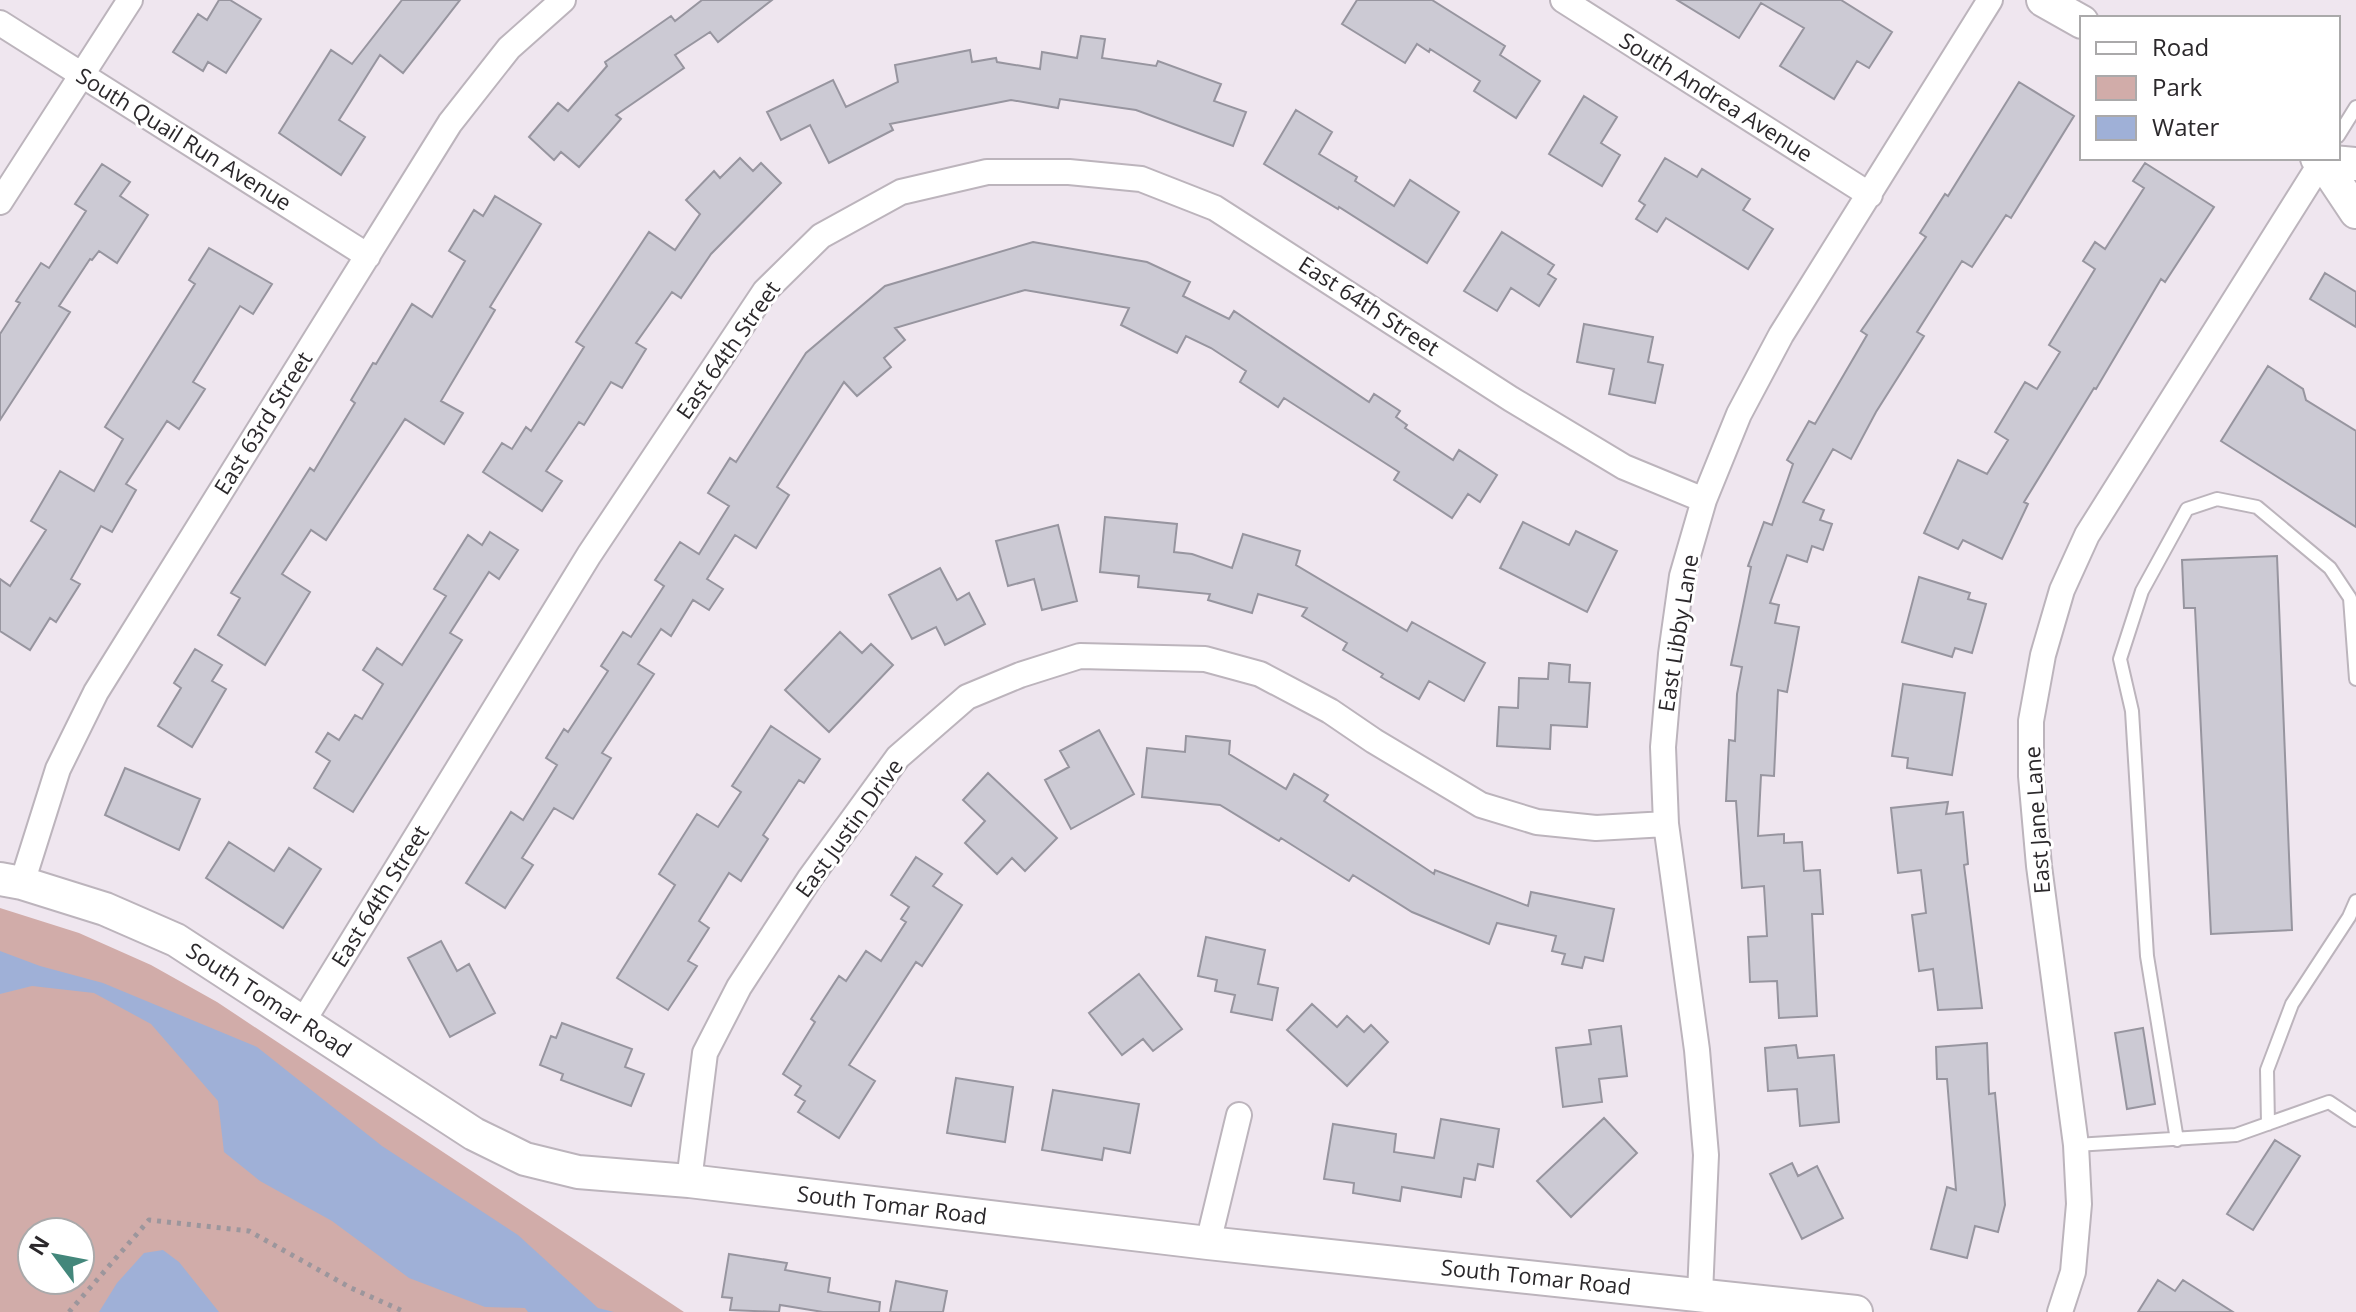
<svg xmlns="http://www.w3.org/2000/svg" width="2356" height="1312" viewBox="0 0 2356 1312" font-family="'Open Sans',sans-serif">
  <rect width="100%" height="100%" fill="#efe6ef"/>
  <!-- green -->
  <path fill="#d1aca9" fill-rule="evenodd" d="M0,908L79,933L151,965L217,1002L684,1312H0ZM32,1232H80V1280H32Z"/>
  <!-- water -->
  <path fill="#9fb0d7" d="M0,951L40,966L103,983L257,1047L382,1146L518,1235L598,1308L614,1312H528L525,1308L485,1307L409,1278L332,1221L260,1181L224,1152L218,1101L151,1024L94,993L32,986L0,994Z
    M163,1250L179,1262L219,1312H99L117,1283L144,1253Z"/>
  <!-- building -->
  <path fill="#cccad4" stroke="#97959f" stroke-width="2" d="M219,0H230L261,19L226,73L208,62L203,71L173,52L198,14L207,20Z
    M402,0H460L403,73L380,55L339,120L365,137L341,175L279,133L331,50L352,64Z
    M702,0H772L718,42L710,32L675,55L684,68L616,115L621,119L579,167L561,152L554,160L529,137L558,103L568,111L607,66L605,62L671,16L675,21Z
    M1357,0H1432L1505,46L1500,55L1540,81L1516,118L1474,91L1480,81L1430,49L1429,52L1417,44L1405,63L1342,24Z
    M1677,0H1841L1892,32L1869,68L1857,61L1834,99L1780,66L1804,28L1761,3L1739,38Z
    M1081,36L1105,39L1102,58L1156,66L1158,61L1221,84L1214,101L1246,112L1233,146L1136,110L1060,99L1058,108L1011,100L890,124L893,130L829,163L810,125L781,140L767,112L833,80L846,107L898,82L895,65L970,50L972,62L996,58L997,62L1040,69L1042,52L1077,58Z
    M2019,82L2074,116L2011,218L2006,215L1972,267L1962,261L1917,332L1924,336L1876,412L1851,459L1833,449L1803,502L1824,510L1820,520L1832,524L1823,550L1812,546L1807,562L1787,555L1770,603L1779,605L1775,623L1799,627L1787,692L1778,690L1774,776L1761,775L1758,836L1784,834V843L1802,842L1804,871L1820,870L1823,914H1812L1817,1016L1779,1018L1777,981L1750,982L1748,937L1767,936L1764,886L1742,888L1736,801H1726L1729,740L1735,741L1737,694L1742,667L1731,665L1751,567L1748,566L1764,522L1772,525L1793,464L1787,460L1809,421L1815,424L1867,335L1861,331L1926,237L1920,233L1945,194L1948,196Z
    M1584,96L1617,117L1601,143L1620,155L1602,186L1549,154Z
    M1296,110L1332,132L1319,154L1357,177L1355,181L1394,206L1410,180L1459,212L1427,263L1339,207L1338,209L1264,164Z
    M740,158L753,171L761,163L781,183L711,254L681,298L672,292L636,343L646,349L622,388L611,382L584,425L579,422L546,471L562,481L542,511L483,472L502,443L512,449L526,427L531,431L584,347L576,342L649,232L675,250L700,214L686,200L714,171L720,178Z
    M1665,158L1697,177L1702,169L1750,199L1743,210L1773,229L1748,269L1666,218L1657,232L1636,219L1645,205L1639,201Z
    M2145,163L2214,207L2165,282L2161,279L2096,389L2094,388L2024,502L2028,504L2002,559L1963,540L1958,549L1924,533L1958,460L1987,474L2008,440L1995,432L2025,382L2037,389L2060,352L2049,345L2095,269L2083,261L2095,242L2105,249L2144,188L2133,181Z
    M102,164L130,182L120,196L148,215L117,263L99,251L92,260L90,259L59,306L70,312L0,420V334L20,303L16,301L41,263L49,268L86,211L75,204Z
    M495,196L541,224L490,307L495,310L441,401L463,413L444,444L405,419L326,540L311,530L282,574L310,592L265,665L218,635L240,598L231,593L310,468L314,471L355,403L351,400L373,363L376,364L412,304L432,317L465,261L449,251L474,210L483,216Z
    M1502,232L1554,265L1548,274L1556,279L1539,306L1511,288L1497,311L1464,291Z
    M1033,242L1147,262L1190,282L1183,296L1229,319L1234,311L1369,402L1374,394L1400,411L1396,417L1407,425L1405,428L1453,460L1459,450L1497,475L1480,502L1468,494L1452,518L1394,480L1399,472L1284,398L1278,407L1240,382L1246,371L1211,348L1186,336L1177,353L1121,325L1129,308L1025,290L895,328L905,340L884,358L891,367L857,396L844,382L777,487L789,495L756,548L735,535L707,579L723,589L709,610L693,600L671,636L661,629L638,664L654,674L602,753L611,758L573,819L554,808L522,858L533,865L505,908L466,883L511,812L523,820L557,765L546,758L564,729L568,732L608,671L601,666L623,632L631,637L664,586L655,580L680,542L699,554L729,506L708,493L730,458L736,462L806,353L885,286Z
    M209,248L272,284L253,314L240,306L193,382L205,389L179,429L167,421L126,484L136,490L112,532L101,526L71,579L80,584L56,622L50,618L30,650L0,631V579L10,586L46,530L31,521L60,471L94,491L123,439L105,427L195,284L189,280Z
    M2325,273L2356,292V327L2310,299Z
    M1584,324L1653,337L1648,362L1663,365L1655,403L1609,394L1614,369L1577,362Z
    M2268,366L2303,389L2306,400L2356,431V527L2221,441Z
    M1105,517L1177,524L1174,552L1192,554L1232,568L1243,534L1300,551L1296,565L1407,631L1412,622L1485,663L1464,701L1429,681L1419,699L1381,677L1383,674L1343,650L1347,643L1302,616L1307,608L1258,594L1252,613L1208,600L1210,594L1138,587L1139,576L1100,572Z
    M1523,522L1569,545L1576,531L1617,551L1587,612L1500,568Z
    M1058,525L1077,601L1042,610L1034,579L1008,586L996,541Z
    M490,532L518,550L499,579L489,572L450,633L462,640L353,812L314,788L330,761L316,752L328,733L339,740L355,715L362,719L383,684L363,670L377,648L402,665L446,596L434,589L468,535L482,545Z
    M2277,556L2292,930L2211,934L2195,608H2184L2182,560Z
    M940,568L957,600L969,593L985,624L945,645L936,627L912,639L889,595Z
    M1919,577L1970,593L1968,599L1986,604L1972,653L1955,648L1952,657L1902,642Z
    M840,632L862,653L871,644L893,665L829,732L785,690Z
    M195,649L222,665L212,681L226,689L192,747L158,726L181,688L174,683Z
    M1549,663L1570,665L1569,682L1590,683L1587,727L1551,725L1550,749L1497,746L1499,707L1518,708L1519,678L1548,679Z
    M1903,684L1965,693L1952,775L1907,768L1908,758L1892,756Z
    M771,726L820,759L804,783L799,780L763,835L768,839L741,881L729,873L699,921L709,928L688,961L697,966L668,1010L617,978L675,885L659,874L697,814L718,827L741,792L732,786Z
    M1099,730L1134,794L1071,829L1045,780L1069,767L1060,751Z
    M1186,736L1230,741L1229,754L1286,789L1294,774L1328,795L1324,801L1434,874L1435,870L1528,906L1531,892L1614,909L1603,961L1585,957L1582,968L1562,964L1565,954L1552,951L1556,936L1497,923L1489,944L1412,912L1353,875L1349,881L1281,838L1279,841L1220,805L1142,797L1147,748L1185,752Z
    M125,768L200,799L179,850L105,815Z
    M988,773L1057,838L1025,871L1012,858L997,874L965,843L985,821L963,800Z
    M1948,802L1946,814L1963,812L1968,864L1964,865L1982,1008L1938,1010L1933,969L1919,971L1912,915L1926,913L1921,870L1898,873L1891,808Z
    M229,842L274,871L289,848L321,869L283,928L206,878Z
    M916,857L942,874L933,886L962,905L922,966L916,962L849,1065L875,1081L839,1138L798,1112L805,1101L795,1095L801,1086L783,1074L815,1022L811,1019L839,976L846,981L866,951L881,961L906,922L901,919L909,907L891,895Z
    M1206,937L1265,950L1258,984L1278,988L1272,1020L1231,1012L1235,995L1215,991L1217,980L1198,976Z
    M441,941L457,971L469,964L495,1013L450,1037L408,958Z
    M1139,974L1182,1029L1153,1051L1143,1039L1122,1055L1089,1013Z
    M1312,1004L1337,1027L1347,1016L1364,1032L1371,1025L1388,1042L1347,1086L1287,1030Z
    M562,1023L632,1049L625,1067L644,1074L631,1106L561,1080L563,1074L540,1065L551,1036L556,1038Z
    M1621,1026L1627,1076L1599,1079L1602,1102L1563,1107L1556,1048L1591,1044L1589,1030Z
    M2143,1028L2155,1104L2127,1109L2115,1033Z
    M1987,1043L1989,1094L1995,1093L2005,1205L1998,1232L1975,1226L1967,1258L1931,1249L1947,1187L1956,1190L1947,1079H1937L1936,1047Z
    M1796,1045L1798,1058L1834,1055L1839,1122L1800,1126L1797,1089L1768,1091L1765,1048Z
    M956,1078L1013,1087L1005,1142L947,1133Z
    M1053,1090L1139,1104L1130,1153L1104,1148L1102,1160L1042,1150Z
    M1604,1118L1637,1153L1571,1217L1537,1181Z
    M1441,1119L1499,1129L1493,1167L1478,1164L1475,1180L1464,1178L1461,1197L1402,1187L1400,1201L1353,1193L1354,1183L1324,1179L1333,1124L1396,1134L1394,1152L1434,1158Z
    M2275,1140L2300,1156L2253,1230L2227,1214Z
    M1792,1163L1798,1176L1817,1166L1843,1218L1802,1239L1770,1174Z
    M729,1254L787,1263L785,1270L830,1278L828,1292L880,1302L879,1312H823L780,1305L779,1312L730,1310L732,1298L722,1297Z
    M2158,1280L2175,1291L2183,1280L2233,1312H2138Z
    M896,1281L947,1291L943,1312H890Z"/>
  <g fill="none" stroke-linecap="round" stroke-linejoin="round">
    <defs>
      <path id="lane" d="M2338,136L2356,107
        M2268,1124L2267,1070L2292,1004L2349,917L2356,901
        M2177,1140L2147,956L2132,711L2120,659L2142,591L2187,509L2217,499L2257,507L2330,568L2350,598L2356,679
        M2076,1145L2236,1135L2329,1102L2356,1120"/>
      <path id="street" d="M1563,0L1870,195
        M0,23L368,256
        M0,202L130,0
        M22,883L58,769L96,692L450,123L509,48L563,0
        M302,1023L589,555L765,291L821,236L901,192L987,172H1069L1141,179L1215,208L1511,399L1624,467L1704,500
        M689,1181L705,1053L739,987L810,878L898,757L967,697L1020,675L1080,656L1205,659L1260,674L1330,711L1374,741L1481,805L1537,822L1596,828L1666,824
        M1208,1243L1239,1115
        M1700,1294L1706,1155L1697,1050L1666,824L1663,747L1671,654L1682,576L1704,500L1739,414L1781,335L1990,0
        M2060,1312L2073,1272L2079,1204L2076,1145L2039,866L2031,776V721L2043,655L2062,590L2087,535L2322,161"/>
      <path id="secondary" d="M2043,0L2082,22
        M2317,158L2322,161L2356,164
        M2322,161L2356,212
        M0,879L22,883L105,909L176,940L474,1134L525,1159L578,1172L689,1181L1208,1243L1856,1312"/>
    </defs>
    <!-- lane casing -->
    <use href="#lane" stroke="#bcb4bc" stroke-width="16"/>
    <!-- street casing -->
    <use href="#street" stroke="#bcb4bc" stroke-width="28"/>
    <!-- secondary casing -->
    <use href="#secondary" stroke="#bcb4bc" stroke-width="36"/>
    <!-- path -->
    <path stroke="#9c969c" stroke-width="5" stroke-dasharray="4 6" stroke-linecap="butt" d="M69,1312L149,1220L249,1231L351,1288L405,1312"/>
    <!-- lane -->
    <use href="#lane" stroke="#fff" stroke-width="12"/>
    <!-- street -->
    <use href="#street" stroke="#fff" stroke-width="24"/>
    <!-- secondary -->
    <use href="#secondary" stroke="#fff" stroke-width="32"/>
  </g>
  <g text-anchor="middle" stroke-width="6" stroke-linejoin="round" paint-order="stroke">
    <!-- street labels -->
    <g font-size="22" fill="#2b282b" stroke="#fff">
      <text transform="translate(1716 97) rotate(32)" y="8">South Andrea Avenue</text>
      <text transform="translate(184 139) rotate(32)" y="8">South Quail Run Avenue</text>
      <text transform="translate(1369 306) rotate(33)" y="8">East 64th Street</text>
      <text transform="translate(728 350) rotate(-55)" y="8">East 64th Street</text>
      <text transform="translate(263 423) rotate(-58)" y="8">East 63rd Street</text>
      <text transform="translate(1678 633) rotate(-81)" y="8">East Libby Lane</text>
      <text transform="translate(2037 820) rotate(-94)" y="8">East Jane Lane</text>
      <text transform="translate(849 828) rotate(-54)" y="8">East Justin Drive</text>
      <text transform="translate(380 896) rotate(-58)" y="8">East 64th Street</text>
      <text transform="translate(269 1000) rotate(33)" y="8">South Tomar Road</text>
      <text transform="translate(892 1205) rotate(7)" y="8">South Tomar Road</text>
      <text transform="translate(1536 1277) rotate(6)" y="8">South Tomar Road</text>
    </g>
  </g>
  <!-- legend -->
  <rect x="2080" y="16" width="260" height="144" fill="#ffffff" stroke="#aaa9aa" stroke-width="2"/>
  <rect x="2096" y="42" width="40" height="12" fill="#ffffff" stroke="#aaa9aa" stroke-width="2"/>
  <text x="2152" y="56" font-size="24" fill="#2b282b">Road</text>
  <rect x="2096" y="76" width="40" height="24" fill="#d1aca9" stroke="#aaa9aa" stroke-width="2"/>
  <text x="2152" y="96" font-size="24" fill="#2b282b">Park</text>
  <rect x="2096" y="116" width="40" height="24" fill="#9fb0d7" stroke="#aaa9aa" stroke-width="2"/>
  <text x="2152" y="136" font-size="24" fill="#2b282b">Water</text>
  <!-- north arrow -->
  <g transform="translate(56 1256) rotate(302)"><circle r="38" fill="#ffffff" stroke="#aaa9aa" stroke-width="2"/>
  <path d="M0-6L14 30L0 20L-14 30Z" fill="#43877b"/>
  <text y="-12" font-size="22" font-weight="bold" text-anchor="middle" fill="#2b282b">N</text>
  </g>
</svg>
